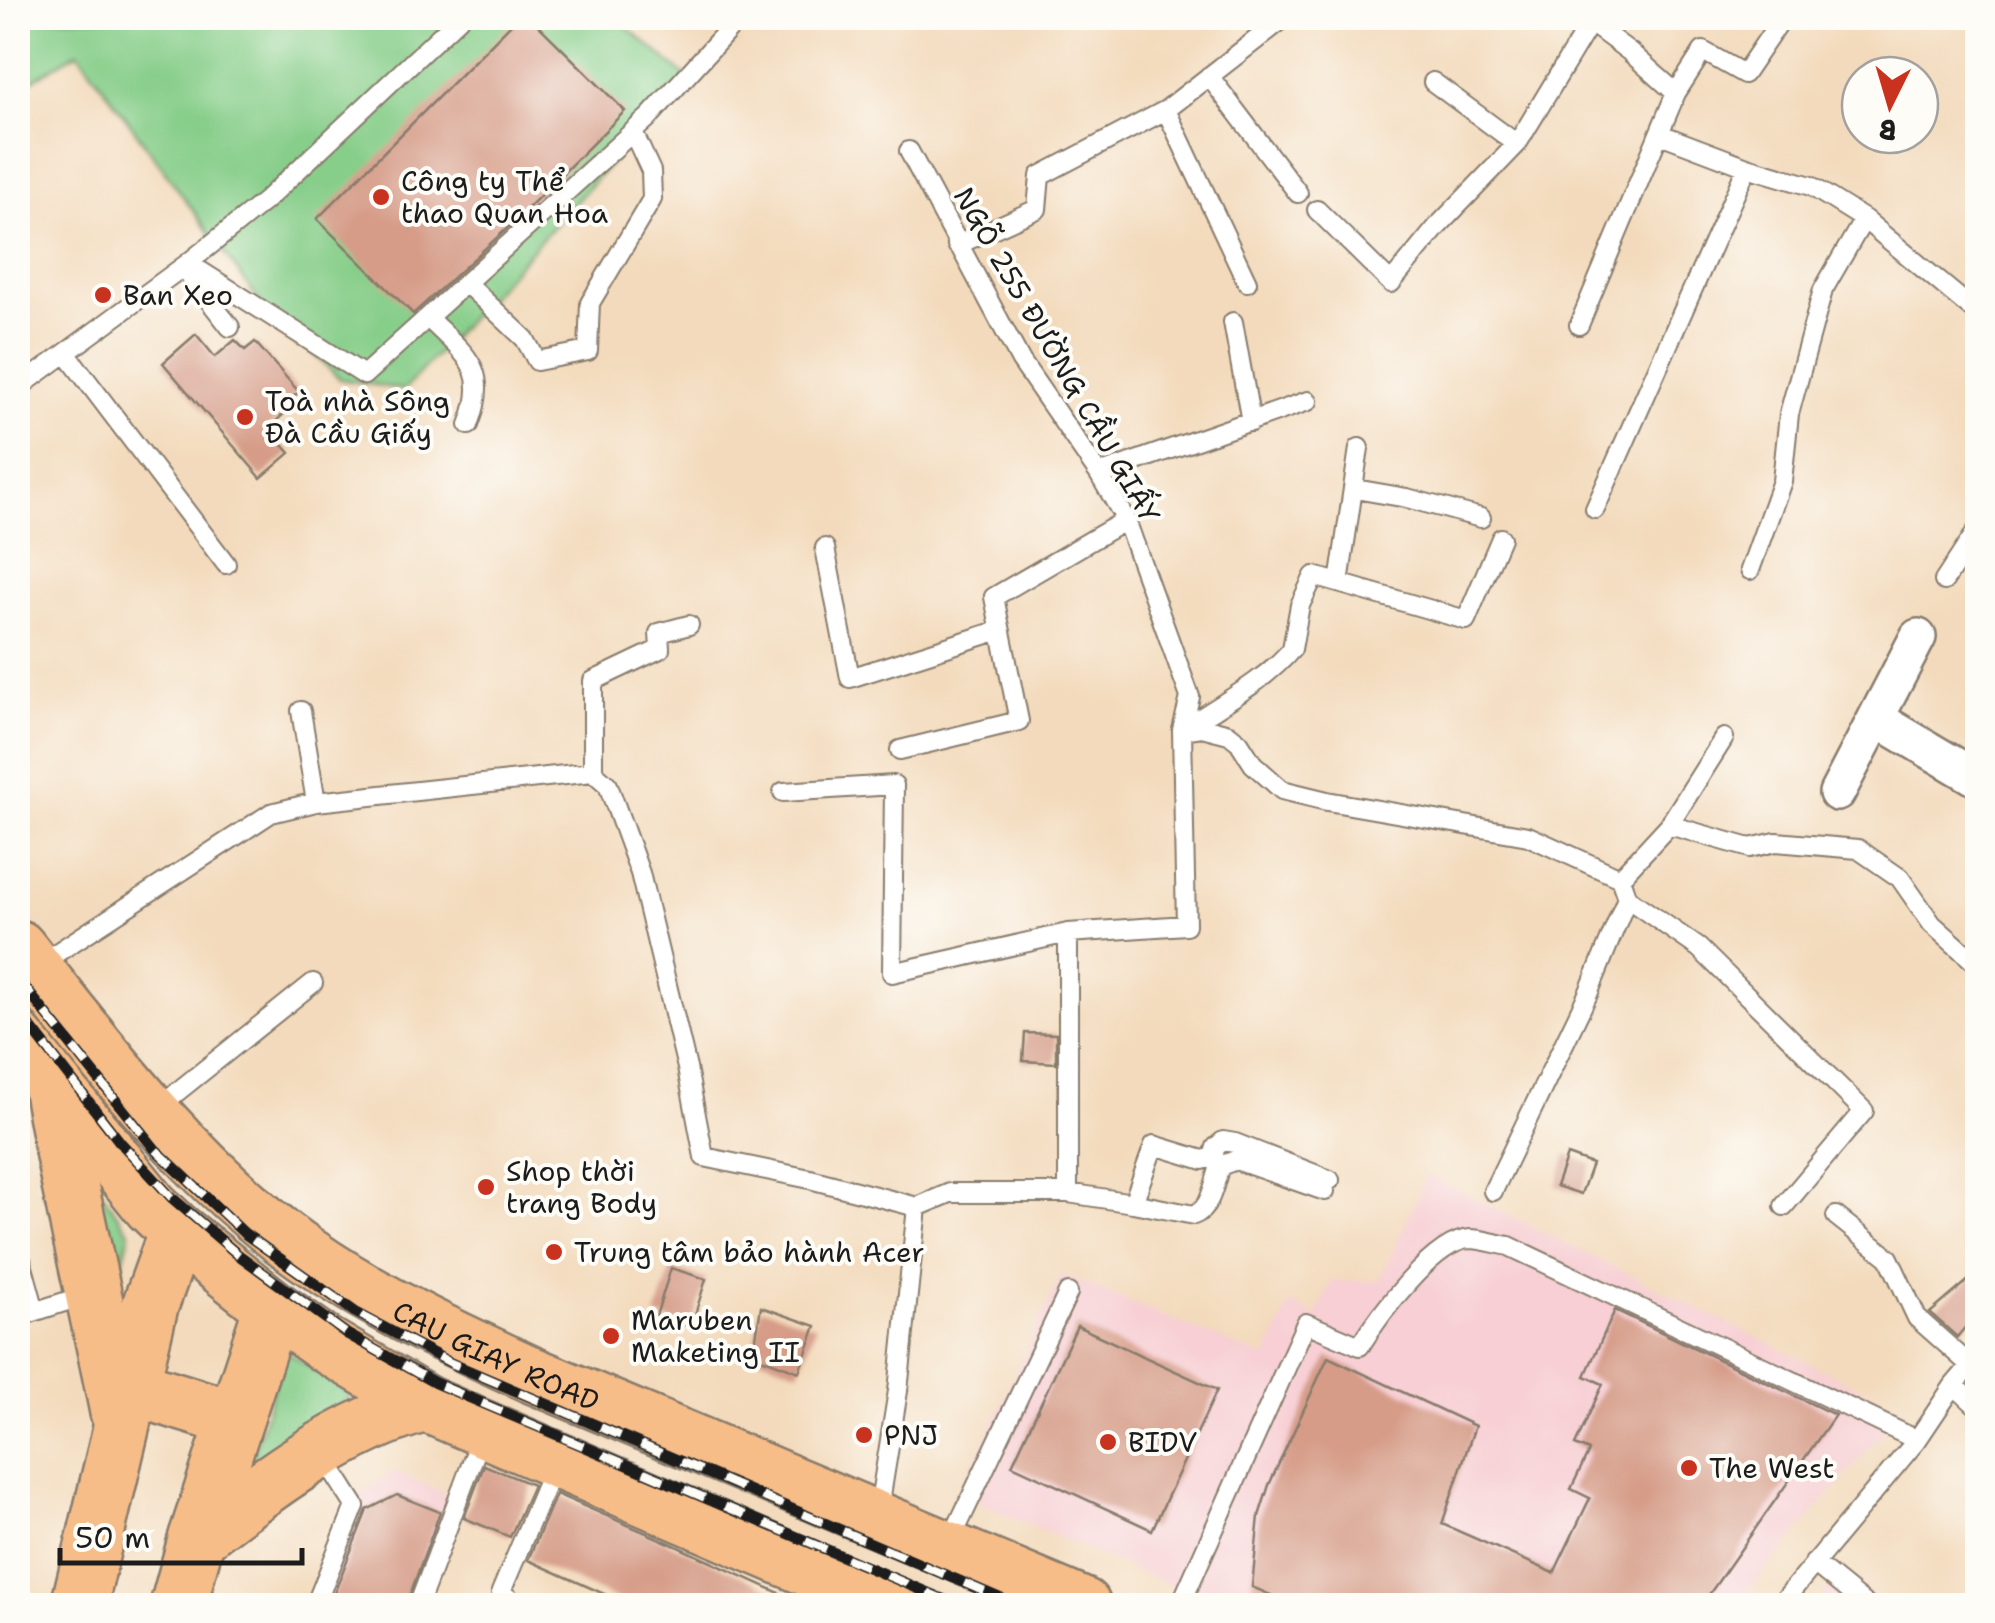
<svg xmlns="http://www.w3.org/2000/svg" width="1995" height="1623" viewBox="0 0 1995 1623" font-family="'Shantell Sans',sans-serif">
  <rect width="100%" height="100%" fill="#fdfcf7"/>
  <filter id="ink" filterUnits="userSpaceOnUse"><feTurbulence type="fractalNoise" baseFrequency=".01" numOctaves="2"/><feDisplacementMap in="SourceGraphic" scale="20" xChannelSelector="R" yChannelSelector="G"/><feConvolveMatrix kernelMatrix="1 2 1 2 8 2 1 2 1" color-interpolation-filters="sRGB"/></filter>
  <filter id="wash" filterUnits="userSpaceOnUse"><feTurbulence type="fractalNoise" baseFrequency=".0048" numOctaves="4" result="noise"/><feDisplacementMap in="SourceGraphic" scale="40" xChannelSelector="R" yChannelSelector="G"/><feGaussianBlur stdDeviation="2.25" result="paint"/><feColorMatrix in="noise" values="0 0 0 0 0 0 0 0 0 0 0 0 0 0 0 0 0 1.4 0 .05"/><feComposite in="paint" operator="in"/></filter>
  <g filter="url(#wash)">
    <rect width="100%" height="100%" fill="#f3dabc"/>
    <!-- built -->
    <path fill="#f7cfd4" d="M1427,1175L1902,1409L1736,1605H1217L960,1495L1061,1274L1266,1358L1290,1303L1316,1317L1331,1281H1379Z
      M395,1471L463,1502L426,1605L312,1606L347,1513L337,1509Z
      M1840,1574L1884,1605L1815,1606Z"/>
    <!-- green -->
    <path fill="#87ce8a" stroke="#527553" stroke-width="2.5" d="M18,18H616L688,78L404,390L340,379L262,305L78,52L18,89Z
      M87,1171L130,1233L115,1293Z
      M285,1350L353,1396L249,1468Z"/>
    <g id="blocks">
      <!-- building -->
      <path fill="#d69c88" d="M517,18H531L625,111L512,224L413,314L317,219Z
        M196,334L215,357L235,340L245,350L255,342L299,392L289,400L293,406L268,428L290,453L261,478L163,363Z
        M1025,1033L1056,1034V1063L1023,1061Z
        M1567,1155L1592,1164L1581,1194L1556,1186Z
        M671,1268L706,1279L691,1327L656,1316Z
        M1978,1272V1312L1957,1337L1930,1313Z
        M761,1307L816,1326L799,1372L753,1355Z
        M1615,1310L1835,1415L1701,1606H1296L1252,1587L1259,1516L1269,1485L1328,1357L1475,1426L1442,1524L1554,1573L1590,1498L1571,1489L1589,1451L1575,1445L1603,1384L1585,1376Z
        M1077,1326L1217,1390L1152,1530L1012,1465Z
        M484,1465L533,1485L510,1537L464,1518Z
        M556,1494L667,1542L808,1606H631L528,1560Z
        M397,1495L440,1512L406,1606H329L367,1510Z"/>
    </g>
  </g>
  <g filter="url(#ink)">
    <use href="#blocks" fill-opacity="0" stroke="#887b6c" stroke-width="2.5"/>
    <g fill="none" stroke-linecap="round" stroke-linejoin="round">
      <defs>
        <path id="lane" d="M1584,18L1630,52L1676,93
          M1209,76L1298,193
          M1433,82L1517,144
          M1166,110L1247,282
          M1660,134L1747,167L1811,186L1864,219L1978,314
          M1317,210L1391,283L1437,227L1517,144L1593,18
          M957,245L1037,209L1040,176L1166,110L1284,18
          M188,263L364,375L649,117L739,18
          M183,267L230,327
          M466,283L525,339L537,361L588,351L590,303L652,199L651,171L633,132
          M428,318C466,356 491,368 469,425
          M1233,322L1251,422
          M1579,325L1676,93L1703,51L1744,74L1782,18
          M66,353L226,564
          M18,388L188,263L265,201L459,18
          M1099,474L1308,401
          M1355,489L1407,498L1481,518
          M1595,509L1747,167
          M825,548L850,678L1000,630
          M1750,570L1782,481L1789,414L1823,290L1864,219
          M1944,581L1978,529
          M1339,583L1359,448
          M301,711L316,802
          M1187,727C1222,703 1264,682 1292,649L1300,605L1314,576L1466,620L1501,538
          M1182,730L1202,727L1229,734L1239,742L1253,764L1282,790L1327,801L1528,836L1620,878L1669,825L1750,848L1776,842L1858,849L1900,878L1932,924L1978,965
          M900,750L1019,721L994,597L1126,520
          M593,772V681L660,649L659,633L689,625
          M783,792L894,785L892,973L1068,933L1186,925L1182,730L1190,697L1126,520L1099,474L1021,361L909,151
          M1669,825L1724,738
          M1620,878L1627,898L1699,948L1864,1111L1784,1206
          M38,965L271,813L316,802L593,772L608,785L640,873L687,1068L704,1157L810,1179L917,1207
          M157,1108L313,983
          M1493,1191L1588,994L1627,898
          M1068,1193V933
          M1133,1203L1194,1215C1211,1209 1214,1183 1220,1166L1236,1160L1325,1191
          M917,1207L950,1193H1068L1133,1203L1154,1145L1203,1160L1213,1157L1216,1147L1223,1141L1235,1143L1330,1180
          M1836,1216L1889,1258L1917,1318L1970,1365
          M18,1249L35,1311
          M18,1317L89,1294
          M1954,1385L1978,1407
          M878,1514L898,1391L917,1207
          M948,1546L1068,1293
          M1814,1563L1867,1606
          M315,1606L355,1506L324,1457
          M418,1606L483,1433
          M518,1606L501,1592L554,1466
          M1180,1606L1306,1323L1360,1346C1378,1317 1434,1240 1470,1239C1482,1239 1497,1244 1509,1246L1917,1440
          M1779,1606L1917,1440L1954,1385L1978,1357"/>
        <path id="street" d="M1877,719L1978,779
          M1837,793L1918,637"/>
        <g id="primary">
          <path id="s1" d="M18,948C103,1056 190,1172 303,1252C374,1302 452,1338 530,1374L1083,1606"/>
          <path d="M18,1041L151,1206L177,1231L272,1307L325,1344L426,1404L896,1606"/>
          <path d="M52,1090C70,1198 97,1304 118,1412"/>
          <path d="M132,1387L235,1419"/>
          <path d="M197,1537C264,1486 344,1425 426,1404"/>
          <path d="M79,1606L150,1306L177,1231"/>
          <path d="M178,1606L197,1537L272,1307"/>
        </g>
      </defs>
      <!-- lane casing -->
      <use href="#lane" stroke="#887b6c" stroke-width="22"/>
      <!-- street casing -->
      <use href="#street" stroke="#887b6c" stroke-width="40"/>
      <!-- primary casing -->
      <use href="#primary" stroke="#887b6c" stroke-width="60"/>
      <!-- lane -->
      <use href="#lane" stroke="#fff" stroke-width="18"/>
      <!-- street -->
      <use href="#street" stroke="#fff" stroke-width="35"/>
      <!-- primary -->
      <use href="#primary" stroke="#f7bd88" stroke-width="55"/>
      <defs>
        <path id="rail" d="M18,979L155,1149L244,1233L355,1312L451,1363L1018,1606
          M18,1011L120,1142L171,1197L236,1253L347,1334L435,1383L959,1606"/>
      </defs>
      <!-- rail casing -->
      <use href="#rail" stroke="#1c1c1c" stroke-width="11"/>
      <!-- rail -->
      <use href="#rail" stroke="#fdfcf7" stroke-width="8" stroke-dasharray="22" stroke-linecap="butt"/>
    </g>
  </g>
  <!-- markers -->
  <g fill="#c8321e" stroke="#fdfcf7" stroke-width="4">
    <circle cx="381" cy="197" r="10"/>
    <circle cx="103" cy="295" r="10"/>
    <circle cx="245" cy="417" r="10"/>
    <circle cx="486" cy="1187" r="10"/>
    <circle cx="554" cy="1252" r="10"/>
    <circle cx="611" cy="1336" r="10"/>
    <circle cx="864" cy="1435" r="10"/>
    <circle cx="1108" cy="1442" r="10"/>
    <circle cx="1689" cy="1468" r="10"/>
  </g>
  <g text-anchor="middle" stroke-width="8" stroke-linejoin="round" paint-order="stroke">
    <!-- poi labels -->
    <g font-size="28" fill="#1c1c1c" stroke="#fdfcf7" text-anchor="start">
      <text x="401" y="191">Công ty Thể<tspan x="401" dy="32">thao Quan Hoa</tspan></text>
      <text x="123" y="305">Ban Xeo</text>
      <text x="265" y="411">Toà nhà Sông<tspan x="265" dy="32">Đà Cầu Giấy</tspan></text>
      <text x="506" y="1181">Shop thời<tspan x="506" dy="32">trang Body</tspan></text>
      <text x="574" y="1262">Trung tâm bảo hành Acer</text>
      <text x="631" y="1330">Maruben<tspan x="631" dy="32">Maketing II</tspan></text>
      <text x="884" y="1445">PNJ</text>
      <text x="1128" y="1452">BIDV</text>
      <text x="1709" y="1478">The West</text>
    </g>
    <!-- street labels -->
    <g font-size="28" fill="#1c1c1c" stroke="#fdfcf7">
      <text transform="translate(1057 355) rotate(60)" y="10">NGÕ 255 ĐƯỜNG CẦU GIẤY</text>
      <text dy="10" stroke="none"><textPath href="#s1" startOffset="638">CAU GIAY ROAD</textPath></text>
    </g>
  </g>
  <!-- margin -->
  <rect width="1995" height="1623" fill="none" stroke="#fdfcf7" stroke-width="60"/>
  <!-- north arrow -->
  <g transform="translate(1890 105) rotate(185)"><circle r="48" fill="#fdfcf7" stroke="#a3a29f" stroke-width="2.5"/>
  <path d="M0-8L18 38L0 25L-18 38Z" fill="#c8321e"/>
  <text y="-15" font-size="28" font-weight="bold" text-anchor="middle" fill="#1c1c1c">B</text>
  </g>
  <!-- scale -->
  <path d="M60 1548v15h242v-15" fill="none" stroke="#1c1c1c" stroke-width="5"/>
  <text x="75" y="1548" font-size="30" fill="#1c1c1c" stroke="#fdfcf7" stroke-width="8" paint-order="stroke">50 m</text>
</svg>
